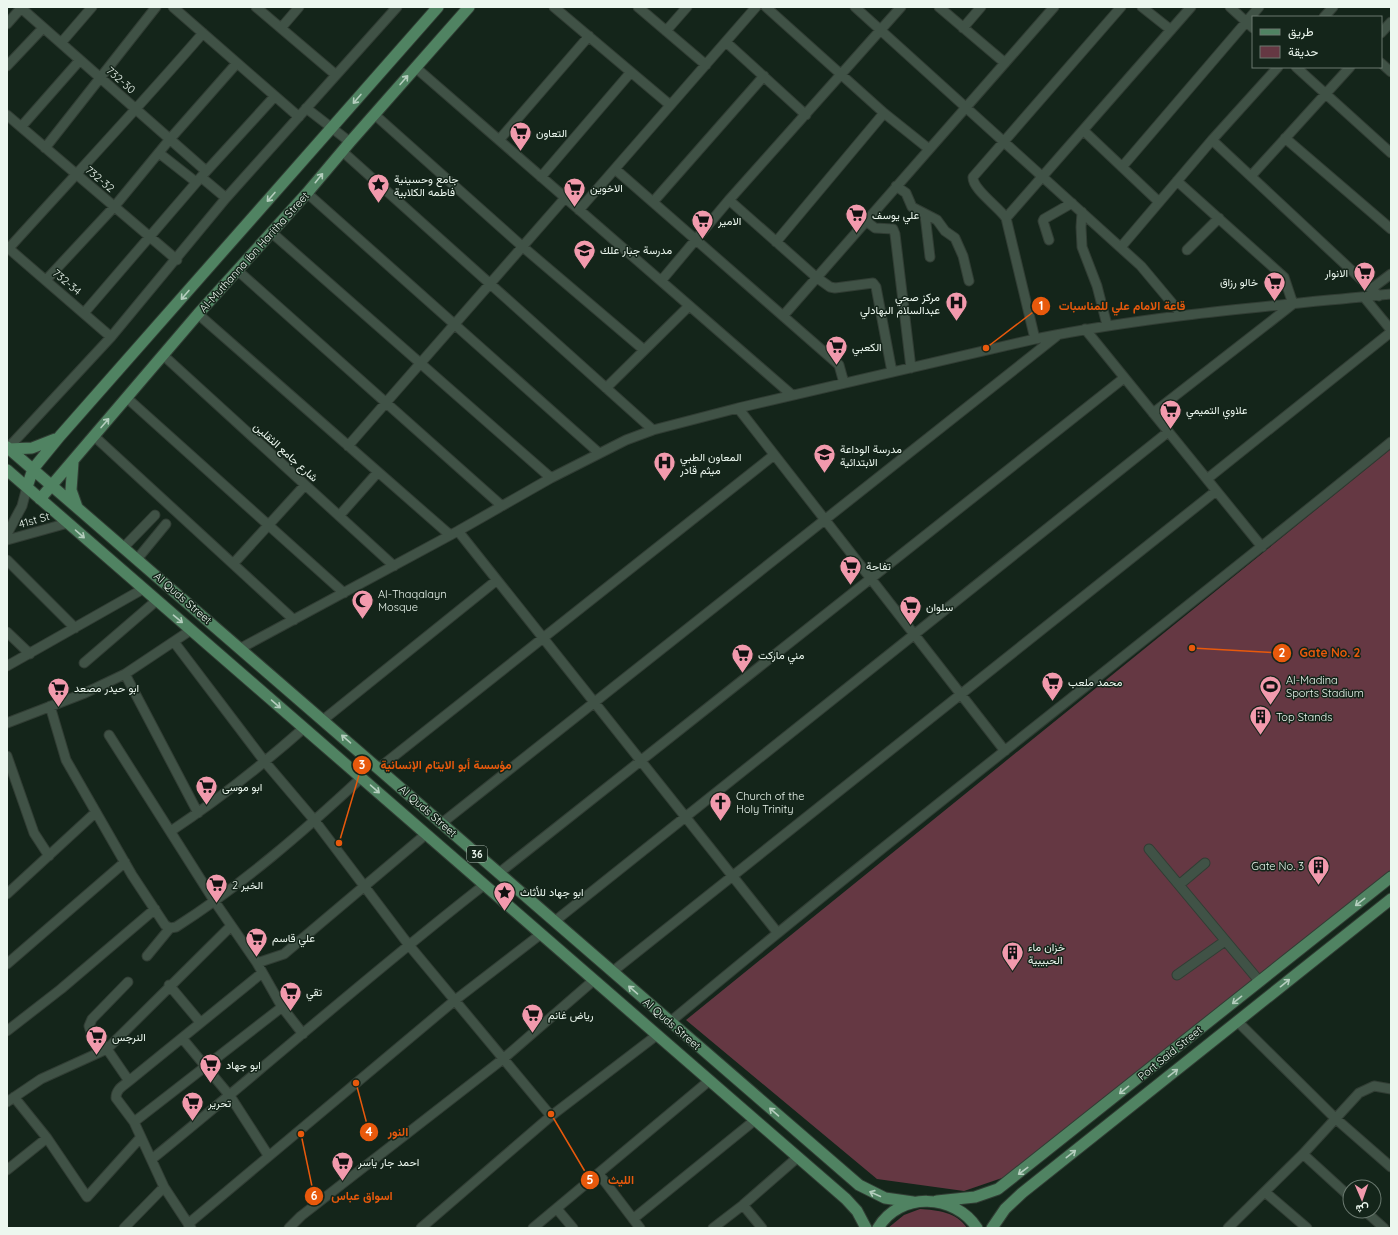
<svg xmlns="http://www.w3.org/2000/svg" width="1398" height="1235" viewBox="0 0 1398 1235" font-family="Quicksand,Vazirmatn,sans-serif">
  <rect width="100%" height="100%" fill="#14251a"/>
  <!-- green -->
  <path fill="#653843" d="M1391,449V877L1025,1170L964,1191L877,1179L686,1020Z
    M920,1209C937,1210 957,1212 967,1228H888L904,1215Z"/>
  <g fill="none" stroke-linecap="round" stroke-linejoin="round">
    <defs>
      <path id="minor" d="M20,7L206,171
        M173,7L299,117
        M256,7L336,75
        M554,7L670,105
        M638,7L706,65
        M766,7L884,113L929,149
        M855,7L1141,266L1182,315
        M939,7L1005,63
        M1142,7L1171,30
        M1230,7L1253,28
        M1324,17L1333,7
        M7,24L22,7
        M281,28L299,7
        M963,28L981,7
        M666,31L687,7
        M1381,33L1391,22
        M726,42L806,115
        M61,43L92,7
        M1381,63L1391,72
        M7,66L43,28
        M415,67L792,395
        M1296,67L1391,153
        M306,108L350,142
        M374,114L523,247L644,350
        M7,115L177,260
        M21,127L80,60
        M1084,131L1159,202
        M1285,138L1391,229
        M499,140L589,36
        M1212,140L1379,296
        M45,148L156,7
        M342,151L653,430
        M159,153L196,182
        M1122,167L1259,7
        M615,169L839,365L844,383
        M1251,176L1350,67
        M201,177L226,198
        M541,177L631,72
        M896,186L906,193L912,207L937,220L945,231L955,238L963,256L969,281
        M307,193L599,453
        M729,200L816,277L830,287L835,288L873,283L876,287L892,372
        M653,202L764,76
        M579,210L756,7
        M1082,212L1081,227L1082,247L1097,286L1107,325
        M925,215L930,257
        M1006,218L1191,7
        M866,221L875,228L893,229L895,234L911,368
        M271,232L551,478
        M1049,240L1043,221L1044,219L1072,203
        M776,242L884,113
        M7,247L111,337
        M1121,247L1212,140L1278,67
        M9,248C74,176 140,106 203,33
        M1187,250L1219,218
        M237,270L502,506
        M46,280L114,207L170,139L237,63
        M661,281L729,200L901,7
        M1371,289L1391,274
        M1364,297L1391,330
        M84,313L201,177L275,96
        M198,314L450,535
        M783,316L1054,7
        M1085,329L1262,547
        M1035,339L1006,218C999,207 972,189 973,177L1121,7
        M163,355L394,566
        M606,388L689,306
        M127,398L344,593
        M738,408L1005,751
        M1153,413L1293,304L1284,277L1177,181
        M94,436L294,620
        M348,446L565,198
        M8,448L111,337L226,198L397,7
        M1207,479L1391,332
        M339,516L378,472
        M458,531L777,932
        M7,534L22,506L27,487
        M7,540L68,523
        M124,547L155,515
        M138,558L166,524
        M7,560L75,628
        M233,564L305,485
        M7,632L30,654
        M174,642L265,762L315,821L408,944L551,1116
        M241,648L458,531L551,478L626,440L653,430L738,408L1035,339C1153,315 1272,306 1391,294
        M84,663L156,601
        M7,666L143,589
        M125,674L198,813
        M50,706L66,760L132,875L165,925L170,928
        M323,720L497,580
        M7,723L85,693L125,674L191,630
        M109,735L215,902L257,963L282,1007L303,1034
        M7,756L34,833L49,856
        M379,768L774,455
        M442,823L1058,335
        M171,831C218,800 262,765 304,728
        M1149,849L1260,982
        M499,873L1124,378
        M1179,885L1205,863
        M7,894L96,812
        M555,921L1168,432
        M147,956L170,928L176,927C243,884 303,832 361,778
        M257,963L284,954L425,835
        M7,964L125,862
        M612,972L1216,491
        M1177,975L1225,941
        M128,982L92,1019L89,1026L91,1032L107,1049L129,1081
        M169,985L200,1022
        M1237,1021L1335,1118L1391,1167
        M670,1022C907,824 1152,637 1391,442
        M7,1031L61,989L155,909
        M182,1038L230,1096L268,1155
        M14,1097L47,1138L87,1197L141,1137
        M7,1102L41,1079L107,1049L231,926
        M134,1122L282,1007
        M1303,1154L1350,1197
        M152,1159C263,1069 371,973 484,885
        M7,1170L47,1138
        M599,1174L640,1228
        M1265,1192L1307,1228
        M743,1205L762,1228
        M557,1209L573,1228
        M1365,1211L1384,1228
        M633,1219L755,1120
        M188,1224L454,1001L541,934
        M124,1228L164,1187
        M191,1228L164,1187L134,1122L116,1098C116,1089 123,1086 129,1081L262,973
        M289,1228L301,1216L503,1059L594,980
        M421,1228L551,1116L657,1035
        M533,1228L710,1080
        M713,1228L743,1205L798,1157
        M1228,1228L1303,1154L1359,1093L1374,1086L1391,1089"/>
      <path id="major" d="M7,447L859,1185L885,1198L913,1202
        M9,449L32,448L55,439
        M73,462L71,490L77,507
        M7,470L846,1199L857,1211L866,1228
        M27,487L33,469L60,436L438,7
        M40,499L198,314L307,193L350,142L469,7
        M937,1201L975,1197L998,1189L1391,877
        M878,1228C900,1191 955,1194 977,1228
        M992,1228L1005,1209L1022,1193L1391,899"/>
    </defs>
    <!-- minor casing -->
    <use href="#minor" stroke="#313d34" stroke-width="11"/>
    <!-- major casing -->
    <use href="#major" stroke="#313d34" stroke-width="13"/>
    <!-- minor -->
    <use href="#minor" stroke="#405246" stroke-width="9"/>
    <!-- major -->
    <use href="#major" stroke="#508362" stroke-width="11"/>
  </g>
  <!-- one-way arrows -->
  <defs><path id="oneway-shaft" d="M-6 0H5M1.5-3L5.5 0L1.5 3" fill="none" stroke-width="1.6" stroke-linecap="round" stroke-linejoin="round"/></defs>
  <g stroke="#b5cebe">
    <use href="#oneway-shaft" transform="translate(404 80) rotate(-49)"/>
    <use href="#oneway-shaft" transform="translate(357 99) rotate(131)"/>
    <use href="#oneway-shaft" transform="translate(319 178) rotate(-51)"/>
    <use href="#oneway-shaft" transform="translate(271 197) rotate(131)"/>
    <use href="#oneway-shaft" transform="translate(185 295) rotate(131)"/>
    <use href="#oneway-shaft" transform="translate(105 423) rotate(-49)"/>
    <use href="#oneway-shaft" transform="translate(80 534) rotate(41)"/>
    <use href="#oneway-shaft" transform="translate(178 619) rotate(40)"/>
    <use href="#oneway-shaft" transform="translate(276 704) rotate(41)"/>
    <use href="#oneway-shaft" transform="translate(346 739) rotate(-139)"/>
    <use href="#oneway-shaft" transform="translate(375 789) rotate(41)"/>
    <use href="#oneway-shaft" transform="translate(1360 902) rotate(142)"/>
    <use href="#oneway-shaft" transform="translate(1285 983) rotate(-39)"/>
    <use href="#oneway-shaft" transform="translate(633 990) rotate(-139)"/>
    <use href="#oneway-shaft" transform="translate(1237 1000) rotate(141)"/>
    <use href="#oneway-shaft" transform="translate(1173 1073) rotate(-38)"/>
    <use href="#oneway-shaft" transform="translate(1124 1090) rotate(141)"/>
    <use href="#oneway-shaft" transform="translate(774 1112) rotate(-139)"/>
    <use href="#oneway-shaft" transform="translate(1071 1154) rotate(-38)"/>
    <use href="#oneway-shaft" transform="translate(1023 1171) rotate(143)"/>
    <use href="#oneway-shaft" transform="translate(875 1194) rotate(-156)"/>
  </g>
  <!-- icons -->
  <defs>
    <symbol id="supermarket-pin" viewBox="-11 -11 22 30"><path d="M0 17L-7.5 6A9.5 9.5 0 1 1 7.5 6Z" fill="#f29aad" stroke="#14251a"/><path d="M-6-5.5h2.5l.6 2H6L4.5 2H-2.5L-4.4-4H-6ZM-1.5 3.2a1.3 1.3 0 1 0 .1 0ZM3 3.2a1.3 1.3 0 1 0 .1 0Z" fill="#111"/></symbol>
    <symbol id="sight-pin" viewBox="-11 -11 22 30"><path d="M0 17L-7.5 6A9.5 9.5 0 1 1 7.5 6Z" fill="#f29aad" stroke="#14251a"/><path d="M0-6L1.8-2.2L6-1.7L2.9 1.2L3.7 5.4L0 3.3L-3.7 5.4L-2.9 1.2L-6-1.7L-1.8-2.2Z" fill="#111"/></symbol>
    <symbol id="school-pin" viewBox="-11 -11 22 30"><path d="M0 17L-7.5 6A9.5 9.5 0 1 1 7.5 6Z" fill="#f29aad" stroke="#14251a"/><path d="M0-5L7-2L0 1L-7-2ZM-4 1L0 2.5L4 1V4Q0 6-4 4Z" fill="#111"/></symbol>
    <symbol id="hospital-pin" viewBox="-11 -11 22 30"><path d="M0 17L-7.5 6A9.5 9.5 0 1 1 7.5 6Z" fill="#f29aad" stroke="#14251a"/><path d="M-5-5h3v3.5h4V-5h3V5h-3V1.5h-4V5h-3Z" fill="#111"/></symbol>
    <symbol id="mosque-pin" viewBox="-11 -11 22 30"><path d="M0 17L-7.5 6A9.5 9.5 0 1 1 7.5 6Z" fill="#f29aad" stroke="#14251a"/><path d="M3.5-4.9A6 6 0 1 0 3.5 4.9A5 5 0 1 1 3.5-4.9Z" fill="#111"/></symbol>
    <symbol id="stadium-pin" viewBox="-11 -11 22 30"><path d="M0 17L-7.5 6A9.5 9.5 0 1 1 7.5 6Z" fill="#f29aad" stroke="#14251a"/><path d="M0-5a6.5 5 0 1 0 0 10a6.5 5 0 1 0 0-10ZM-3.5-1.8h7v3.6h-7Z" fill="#111"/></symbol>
    <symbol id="building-pin" viewBox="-11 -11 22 30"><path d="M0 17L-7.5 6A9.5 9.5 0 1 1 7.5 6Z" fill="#f29aad" stroke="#14251a"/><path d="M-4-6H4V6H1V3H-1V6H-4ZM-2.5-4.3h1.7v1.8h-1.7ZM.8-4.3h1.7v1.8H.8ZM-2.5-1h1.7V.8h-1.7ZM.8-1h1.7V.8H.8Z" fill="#111"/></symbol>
    <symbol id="church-pin" viewBox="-11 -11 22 30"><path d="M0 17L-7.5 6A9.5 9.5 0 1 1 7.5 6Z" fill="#f29aad" stroke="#14251a"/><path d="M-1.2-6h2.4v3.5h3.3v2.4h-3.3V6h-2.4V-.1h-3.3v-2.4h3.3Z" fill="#111"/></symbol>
  </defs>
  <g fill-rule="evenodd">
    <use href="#supermarket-pin" x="508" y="120" width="25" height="34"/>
    <use href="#sight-pin" x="366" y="172" width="25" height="34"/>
    <use href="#supermarket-pin" x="562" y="176" width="25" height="34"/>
    <use href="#supermarket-pin" x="844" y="202" width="25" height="34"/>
    <use href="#supermarket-pin" x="690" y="208" width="25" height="34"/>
    <use href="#school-pin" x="572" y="238" width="25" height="34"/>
    <use href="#supermarket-pin" x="1352" y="260" width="25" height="34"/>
    <use href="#supermarket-pin" x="1262" y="270" width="25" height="34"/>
    <use href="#hospital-pin" x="944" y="290" width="25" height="34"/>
    <use href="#supermarket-pin" x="824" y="334" width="25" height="34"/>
    <use href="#supermarket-pin" x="1158" y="398" width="25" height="34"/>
    <use href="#school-pin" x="812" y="442" width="25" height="34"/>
    <use href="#hospital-pin" x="652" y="450" width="25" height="34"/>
    <use href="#supermarket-pin" x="838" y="554" width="25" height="34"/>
    <use href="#mosque-pin" x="350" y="588" width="25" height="34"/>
    <use href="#supermarket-pin" x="898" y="594" width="25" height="34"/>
    <use href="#supermarket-pin" x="730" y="642" width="25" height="34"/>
    <use href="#supermarket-pin" x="1040" y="670" width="25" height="34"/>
    <use href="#stadium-pin" x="1258" y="674" width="25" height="34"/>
    <use href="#supermarket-pin" x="46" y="676" width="25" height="34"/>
    <use href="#building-pin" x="1248" y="704" width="25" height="34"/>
    <use href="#supermarket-pin" x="194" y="774" width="25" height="34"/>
    <use href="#church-pin" x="708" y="790" width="25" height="34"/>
    <use href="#building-pin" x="1306" y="854" width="25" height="34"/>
    <use href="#supermarket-pin" x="204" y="872" width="25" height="34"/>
    <use href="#sight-pin" x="492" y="880" width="25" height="34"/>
    <use href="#supermarket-pin" x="244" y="926" width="25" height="34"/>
    <use href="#building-pin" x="1000" y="940" width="25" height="34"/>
    <use href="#supermarket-pin" x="278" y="980" width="25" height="34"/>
    <use href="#supermarket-pin" x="520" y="1002" width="25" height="34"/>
    <use href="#supermarket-pin" x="84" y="1024" width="25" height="34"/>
    <use href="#supermarket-pin" x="198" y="1052" width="25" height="34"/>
    <use href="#supermarket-pin" x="180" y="1090" width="25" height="34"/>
    <use href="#supermarket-pin" x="330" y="1150" width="25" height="34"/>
  </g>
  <g text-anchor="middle" stroke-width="3" stroke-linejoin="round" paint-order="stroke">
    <!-- shield labels -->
    <rect fill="#14251a" stroke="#abb8af" stroke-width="1" x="467" y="846" width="20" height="16" rx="3"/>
    <g font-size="10" font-weight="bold" fill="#ecf7ef">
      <text x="477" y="858">36</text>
    </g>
    <!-- street labels -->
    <g font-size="11" fill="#ecf7ef" stroke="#14251a">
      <text transform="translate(121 80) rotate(41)" y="4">732-30</text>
      <text transform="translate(100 179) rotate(40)" y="4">732-32</text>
      <text transform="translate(254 252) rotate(-48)" y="4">Al-Muthanna ibn Haritha Street</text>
      <text transform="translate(67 282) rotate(40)" y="4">732-34</text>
      <text transform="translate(286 452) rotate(42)" y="4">شارع جامع الثقلين</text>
      <text transform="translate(34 520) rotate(-16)" y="4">41st St</text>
      <text transform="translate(183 598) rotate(41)" y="4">Al Quds Street</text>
      <text transform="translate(428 811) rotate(41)" y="4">Al Quds Street</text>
      <text transform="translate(672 1024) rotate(41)" y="4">Al Quds Street</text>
      <text transform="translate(1170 1053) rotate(-39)" y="4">Port Said Street</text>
    </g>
    <!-- poi labels -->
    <g font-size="11" fill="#ecf7ef" stroke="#14251a" text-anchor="start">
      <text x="536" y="137">التعاون</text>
      <text x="394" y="183">جامع وحسينية<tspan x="394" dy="13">فاطمه الكلابية</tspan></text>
      <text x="590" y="192">الاخوين</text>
      <text x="872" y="219">علي يوسف</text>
      <text x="718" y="225">الامير</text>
      <text x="600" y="254">مدرسة جبار علك</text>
      <text x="1348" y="277" text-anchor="end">الانوار</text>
      <text x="1258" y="286" text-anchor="end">خالو رزاق</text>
      <text x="940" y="301" text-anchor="end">مركز صحي<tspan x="940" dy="13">عبدالسلام البهادلي</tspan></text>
      <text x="852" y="351">الكعبي</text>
      <text x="1186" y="414">علاوي التميمي</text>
      <text x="840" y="453">مدرسة الوداعة<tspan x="840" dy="13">الابتدائية</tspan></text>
      <text x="680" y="461">المعاون الطبي<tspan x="680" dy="13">ميثم قادر</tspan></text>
      <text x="866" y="570">تفاحة</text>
      <text x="378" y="598">Al-Thaqalayn<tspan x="378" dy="13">Mosque</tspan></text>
      <text x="926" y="611">سلوان</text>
      <text x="758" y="659">مني ماركت</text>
      <text x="1286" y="684">Al-Madina<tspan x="1286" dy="13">Sports Stadium</tspan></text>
      <text x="1068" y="686">محمد ملعب</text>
      <text x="74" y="692">ابو حيدر مصعد</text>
      <text x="1276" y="721">Top Stands</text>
      <text x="222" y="791">ابو موسى</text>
      <text x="736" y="800">Church of the<tspan x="736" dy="13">Holy Trinity</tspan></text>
      <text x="1304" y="870" text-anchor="end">Gate No. 3</text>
      <text x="232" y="889">الخير 2</text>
      <text x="520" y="896">ابو جهاد للأثاث</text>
      <text x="272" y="942">علي قاسم</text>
      <text x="1028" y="951">خزان ماء<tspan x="1028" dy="13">الحبيبية</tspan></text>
      <text x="306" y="996">تقي</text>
      <text x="548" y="1019">رياض غانم</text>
      <text x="112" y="1041">النرجس</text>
      <text x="226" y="1069">ابو جهاد</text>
      <text x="208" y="1107">تحرير</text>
      <text x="358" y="1166">احمد جار ياسر</text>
    </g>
  </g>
  <!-- callouts -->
  <path fill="none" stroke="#e8590c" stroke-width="1.5" d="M986 348L1041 306M1192 648L1282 653M339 843L362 765M356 1083L369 1132M551 1114L590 1180M301 1134L314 1196"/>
  <g fill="#e8590c" stroke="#14251a" stroke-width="1.5">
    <circle cx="986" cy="348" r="4"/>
    <circle cx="1192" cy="648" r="4"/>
    <circle cx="339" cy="843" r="4"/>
    <circle cx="356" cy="1083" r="4"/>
    <circle cx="551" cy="1114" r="4"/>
    <circle cx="301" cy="1134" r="4"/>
    <circle cx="1041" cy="306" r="10"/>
    <circle cx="1282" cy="653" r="10"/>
    <circle cx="362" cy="765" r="10"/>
    <circle cx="369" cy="1132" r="10"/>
    <circle cx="590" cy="1180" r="10"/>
    <circle cx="314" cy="1196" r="10"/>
  </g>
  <g font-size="12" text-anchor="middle" font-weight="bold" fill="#fff">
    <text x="1041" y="310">1</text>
    <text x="1282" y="657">2</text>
    <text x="362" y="769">3</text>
    <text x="369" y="1136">4</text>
    <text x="590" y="1184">5</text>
    <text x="314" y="1200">6</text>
  </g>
  <g font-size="12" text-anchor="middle" font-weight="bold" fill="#e8590c" stroke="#14251a" stroke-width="3" stroke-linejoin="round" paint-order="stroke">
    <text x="1122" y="310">قاعة الامام علي للمناسبات</text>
    <text x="1330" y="657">Gate No. 2</text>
    <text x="446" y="769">مؤسسة أبو الايتام الإنسانية</text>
    <text x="398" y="1136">النور</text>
    <text x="621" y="1184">الليث</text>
    <text x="362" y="1200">اسواق عباس</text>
  </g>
  <!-- border -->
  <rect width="1398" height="1235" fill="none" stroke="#ecf7ef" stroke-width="16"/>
  <!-- legend -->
  <rect x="1252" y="16" width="130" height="52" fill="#14251a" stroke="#6a796f"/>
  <rect x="1260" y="29" width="20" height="6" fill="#508362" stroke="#6a796f"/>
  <text x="1288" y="36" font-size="12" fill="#ecf7ef">طريق</text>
  <rect x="1260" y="46" width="20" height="12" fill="#653843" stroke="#6a796f"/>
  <text x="1288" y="56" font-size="12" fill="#ecf7ef">حديقة</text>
  <!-- north arrow -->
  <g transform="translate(1362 1199) rotate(178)"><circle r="19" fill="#14251a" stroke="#6a796f"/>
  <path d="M0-3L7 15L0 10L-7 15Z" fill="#f29aad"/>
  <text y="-6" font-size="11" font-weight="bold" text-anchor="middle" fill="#ecf7ef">ش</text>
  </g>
</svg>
